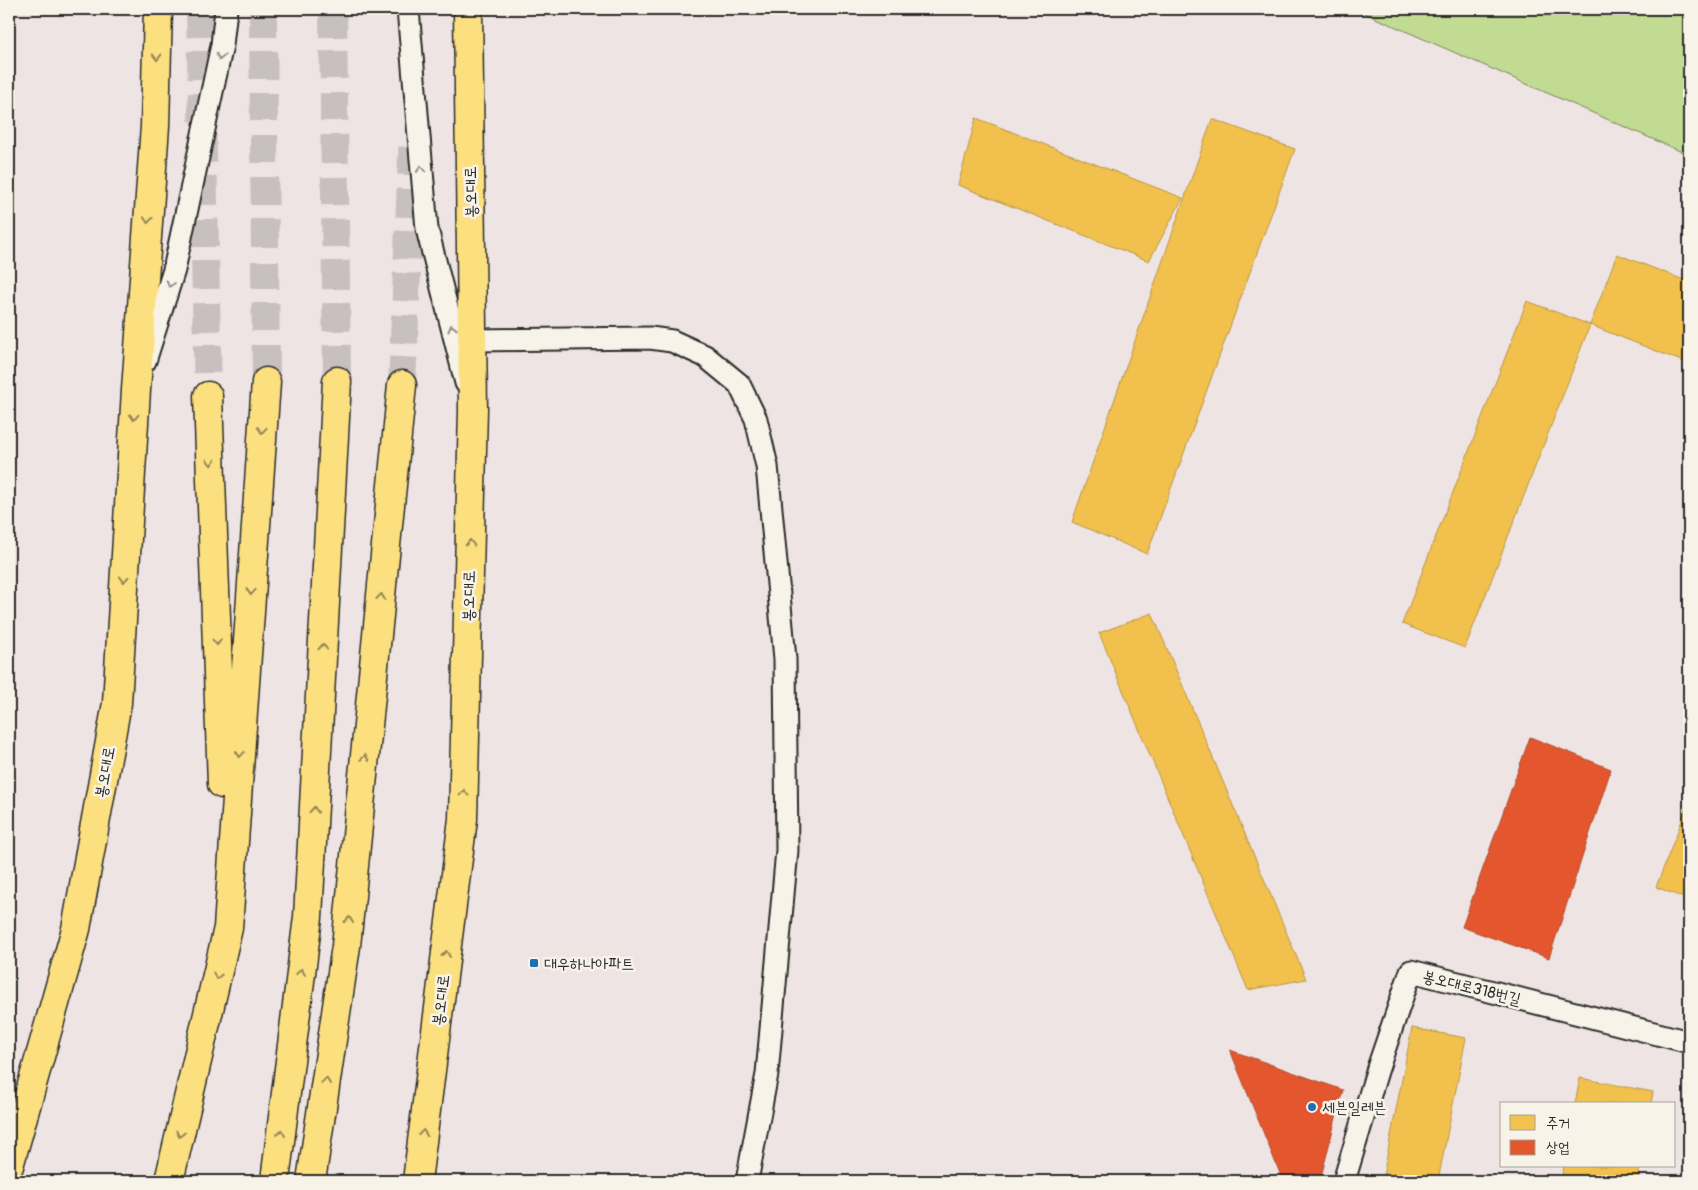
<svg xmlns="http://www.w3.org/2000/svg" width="1698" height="1190" viewBox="0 0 1698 1190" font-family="Pangolin,'Poor Story',sans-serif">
  <rect width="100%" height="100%" fill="#efe4e4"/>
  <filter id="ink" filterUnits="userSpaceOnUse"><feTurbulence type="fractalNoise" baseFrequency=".02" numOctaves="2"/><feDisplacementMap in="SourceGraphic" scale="10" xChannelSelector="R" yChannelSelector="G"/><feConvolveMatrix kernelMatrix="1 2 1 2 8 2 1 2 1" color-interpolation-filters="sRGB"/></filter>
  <g filter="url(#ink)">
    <!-- green -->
    <path fill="#c1db92" stroke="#76835e" d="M1355,9H1689V155Z"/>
    <!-- homes -->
    <path fill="#f2c14e" stroke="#b69444" d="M976,118L1183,198L1149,261L958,185Z
      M1212,119L1295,149L1147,554L1072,522Z
      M1617,254L1689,282V364L1590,325Z
      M1527,301L1590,325L1465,648L1402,624Z
      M1152,613L1306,979L1248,990L1099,633Z
      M1689,802V900L1656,887Z
      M1412,1028L1466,1038L1438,1181H1382Z
      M1580,1078L1653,1092L1651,1104H1575Z
      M1564,1166H1640L1637,1181H1561Z"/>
    <!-- shops -->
    <path fill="#e4572e" stroke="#ac4a2d" d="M1530,737L1611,769L1549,958L1462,927Z
      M1230,1050L1343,1090L1320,1181H1283Z"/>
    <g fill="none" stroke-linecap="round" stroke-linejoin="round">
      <!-- trunk-tunnel -->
      <path stroke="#c8bfbf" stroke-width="28" stroke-dasharray="28 14" stroke-linecap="butt" d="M200,9L208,396
        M263,9L266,382
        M333,9L337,381
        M402,385L413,135"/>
      <defs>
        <path id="service" d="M408,9L427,229L466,383
          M472,340L650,338L672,341L705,356L739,384L756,419L767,466L785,659L787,850L767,1074L747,1181
          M145,361L174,270L222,45L226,9
          M1344,1181L1378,1068L1411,971L1689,1042"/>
        <path id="primary" d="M9,1166L76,929L117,703L136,390L155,126L158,9
          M417,1181L463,819L473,409L468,9"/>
        <path id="trunk" d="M208,396L222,784
          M169,1181L228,928L266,382
          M275,1181L308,917L337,381
          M311,1181L346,946L402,385"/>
      </defs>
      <!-- service casing -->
      <use href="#service" stroke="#2b2b2b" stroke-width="25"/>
      <!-- primary casing -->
      <use href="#primary" stroke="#2b2b2b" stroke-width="31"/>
      <!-- trunk casing -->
      <use href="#trunk" stroke="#2b2b2b" stroke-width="31"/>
      <!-- service -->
      <use href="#service" stroke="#f7f3e8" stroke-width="21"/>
      <!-- primary -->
      <use href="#primary" stroke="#fce080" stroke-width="28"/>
      <!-- trunk -->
      <use href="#trunk" stroke="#fce080" stroke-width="28"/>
    </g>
    <!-- one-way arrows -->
    <defs><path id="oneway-chevron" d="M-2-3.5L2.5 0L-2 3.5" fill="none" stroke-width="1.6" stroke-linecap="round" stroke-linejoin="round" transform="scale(1.25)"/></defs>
    <g stroke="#948656">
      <use href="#oneway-chevron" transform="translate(157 57) rotate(91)"/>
      <use href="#oneway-chevron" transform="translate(148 220) rotate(94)"/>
      <use href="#oneway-chevron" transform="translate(134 417) rotate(93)"/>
      <use href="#oneway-chevron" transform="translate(262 430) rotate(94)"/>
      <use href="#oneway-chevron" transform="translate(211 462) rotate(88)"/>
      <use href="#oneway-chevron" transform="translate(470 543) rotate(-89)"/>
      <use href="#oneway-chevron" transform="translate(124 579) rotate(93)"/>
      <use href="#oneway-chevron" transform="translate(251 592) rotate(94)"/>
      <use href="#oneway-chevron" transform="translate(381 597) rotate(-84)"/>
      <use href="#oneway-chevron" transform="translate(217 642) rotate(88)"/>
      <use href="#oneway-chevron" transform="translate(323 647) rotate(-87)"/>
      <use href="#oneway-chevron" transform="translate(240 754) rotate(94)"/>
      <use href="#oneway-chevron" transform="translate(365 758) rotate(-84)"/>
      <use href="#oneway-chevron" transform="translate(464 793) rotate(-89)"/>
      <use href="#oneway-chevron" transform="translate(314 810) rotate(-87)"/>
      <use href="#oneway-chevron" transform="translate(349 920) rotate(-84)"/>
      <use href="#oneway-chevron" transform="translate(446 954) rotate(-83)"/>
      <use href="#oneway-chevron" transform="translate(301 972) rotate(-83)"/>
      <use href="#oneway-chevron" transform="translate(217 976) rotate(103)"/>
      <use href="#oneway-chevron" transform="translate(326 1081) rotate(-82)"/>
      <use href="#oneway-chevron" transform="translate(281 1133) rotate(-83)"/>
      <use href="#oneway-chevron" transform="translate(423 1133) rotate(-83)"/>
      <use href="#oneway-chevron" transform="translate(180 1134) rotate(103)"/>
    </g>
    <g stroke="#918f8a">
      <use href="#oneway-chevron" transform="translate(220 57) rotate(102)"/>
      <use href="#oneway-chevron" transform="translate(421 169) rotate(-95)"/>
      <use href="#oneway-chevron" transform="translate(170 284) rotate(108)"/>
      <use href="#oneway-chevron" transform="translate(452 328) rotate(-104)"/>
    </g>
  </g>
  <!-- markers -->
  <g fill="#1f6fb2" stroke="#f7f3e8" stroke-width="2">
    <rect x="529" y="958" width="10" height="10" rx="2.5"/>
    <circle cx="1312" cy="1107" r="5"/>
  </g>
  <g text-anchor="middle" stroke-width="5" stroke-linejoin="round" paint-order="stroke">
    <!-- street labels -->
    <g font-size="16" fill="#2b2b2b" stroke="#f7f3e8">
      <text transform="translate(470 192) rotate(-91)" y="6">봉오대로</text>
      <text transform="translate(468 596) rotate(-89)" y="6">봉오대로</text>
      <text transform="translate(104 772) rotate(-80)" y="6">봉오대로</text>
      <text transform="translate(1472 987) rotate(14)" y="6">봉오대로318번길</text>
      <text transform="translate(440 1000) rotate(-83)" y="6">봉오대로</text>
    </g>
    <!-- poi labels -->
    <g font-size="16" fill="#2b2b2b" stroke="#f7f3e8" text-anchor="start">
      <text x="544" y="969">대우하나아파트</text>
      <text x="1322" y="1113">세븐일레븐</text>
    </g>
  </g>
  <!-- margin -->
  <rect width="1698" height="1190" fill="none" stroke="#f7f3e8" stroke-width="30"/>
  <rect x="15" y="15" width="1668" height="1160" fill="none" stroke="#2b2b2b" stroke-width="2" filter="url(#ink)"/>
  <!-- legend -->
  <rect x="1500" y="1102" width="175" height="65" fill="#f7f3e8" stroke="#a5a39c"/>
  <rect x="1510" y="1115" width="25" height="15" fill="#f2c14e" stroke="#a5a39c"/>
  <text x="1546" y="1128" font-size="15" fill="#2b2b2b">주거</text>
  <rect x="1510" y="1140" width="25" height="15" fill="#e4572e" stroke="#a5a39c"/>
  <text x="1546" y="1152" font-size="15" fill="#2b2b2b">상업</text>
</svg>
